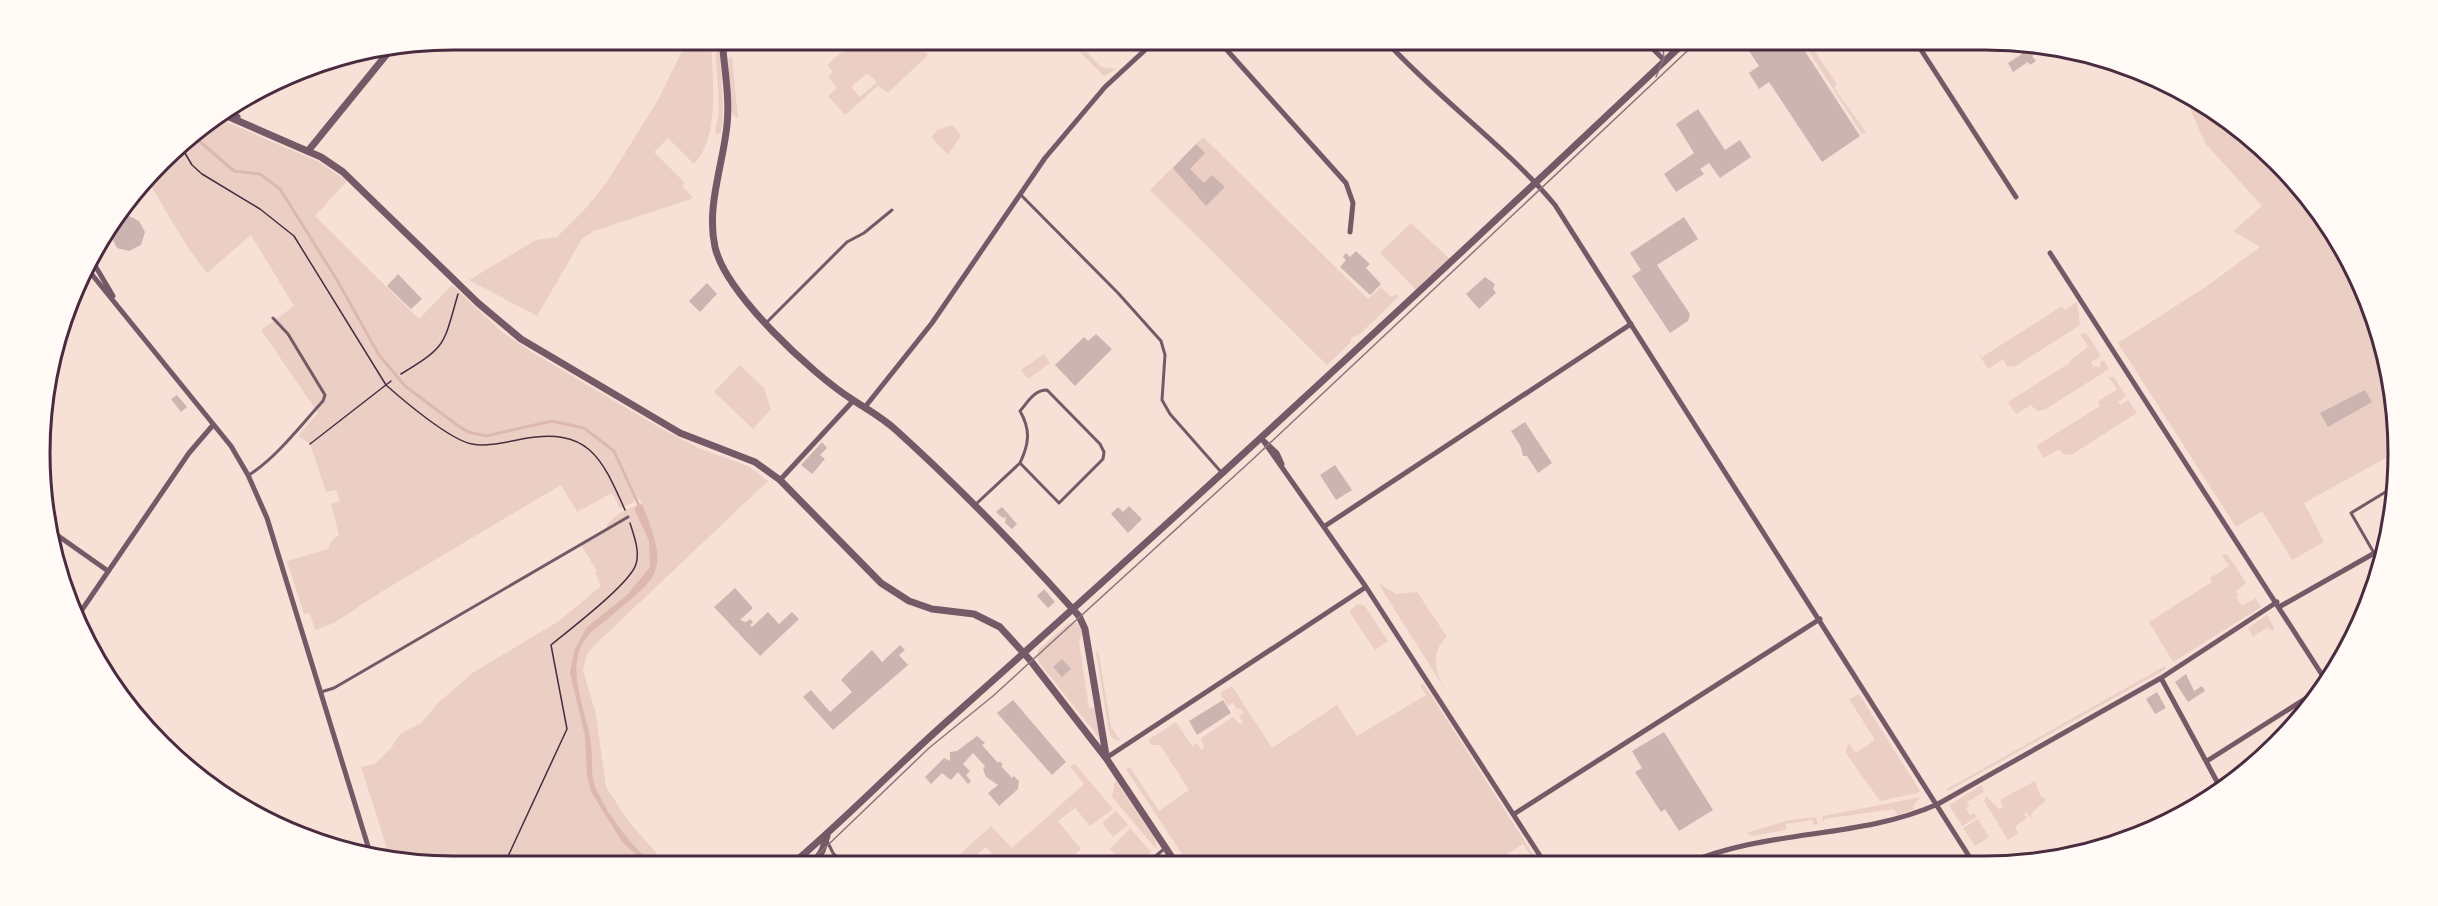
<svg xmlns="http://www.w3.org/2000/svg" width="2438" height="906" viewBox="0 0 2438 906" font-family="'Open Sans',sans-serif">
  <rect width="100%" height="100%" fill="#f7e1d7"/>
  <!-- green -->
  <path fill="#ebcfc5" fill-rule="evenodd" d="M688,39H711C712,75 721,137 694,164L668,138L654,152L685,183L682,186L693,197L691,199L594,231L582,239L537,316L469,280L536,240L557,237L586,208L607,182L658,100Z
    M715,39H718C720,57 727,122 720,134L715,133L719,111Z
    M856,39H914L928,55L888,93L878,86L845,115L828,96L837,88L828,76L833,72L827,65ZM867,73L877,82L860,97L851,87Z
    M1074,39L1101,67L1117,69L1104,76L1072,44Z
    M1801,39H1807L1837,85L1834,88L1866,132L1862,134Z
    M732,56L738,119L731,112L728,60Z
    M2192,97L2237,125L2296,180L2344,246L2377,320L2395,399L2397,452L2304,503L2324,542L2292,560L2262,511L2236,527L2118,343L2207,286L2260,247L2233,231L2262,206L2205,143L2188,104Z
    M215,117L319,162L347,181L315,216L419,319L452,285L502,332L530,351L662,429L701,449L748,466L768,481L600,640L587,654L583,670L596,714L606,787L629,822L669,867H453L385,858L386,845L361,767L375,764L391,748L401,733L421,723L438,703L472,673L559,621L601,586L595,573L597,571L581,545L605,531L608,523L621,512L642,503L632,490L634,502L620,509L612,493L577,512L561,485L381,592L334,623L315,630L310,613L304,614L287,561L328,549L332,540L339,535L331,504L340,501L336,490L326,492L310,444L298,436L318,413L261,330L294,306L251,235L207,273L188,248L148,181L180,142Z
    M952,125L961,135L948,155L931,137L938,130Z
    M1203,137L1368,299L1381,287L1391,297L1396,294L1399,296L1359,335L1352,337L1350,343L1327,365L1150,190Z
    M1411,223L1450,259L1417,291L1380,253Z
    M2077,302L2080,325L2016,366L2008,367L2003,359L1988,369L1975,348L1982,357L2062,306L2065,310Z
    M2082,333L2087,334L2101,356L2091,362L2093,366L2100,367V363L2104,360L2109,369L2044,410L2037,411L2031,405L2016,414L2008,402L2071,362L2070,360L2088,347L2080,334Z
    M1044,354L1050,363L1028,379L1021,370Z
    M740,365L764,388L771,409L753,429L714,392Z
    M2109,377H2114L2126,396L2118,402L2120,405L2128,400L2137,413L2071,455L2063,454L2059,449L2044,458L2036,446L2100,406L2098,401L2117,390Z
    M2221,554L2228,555L2246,583L2236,591L2239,595L2236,597L2242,606L2254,599V596L2261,607L2173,662L2149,622L2212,582L2210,578L2229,566Z
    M1378,583L1396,594L1417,592L1447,637C1430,652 1435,670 1444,688Z
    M1357,604L1365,606L1388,641L1375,650L1349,612Z
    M2267,615L2275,629L2272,631L2268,627L2253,637L2248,628Z
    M1069,623H1077L1083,633L1079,641L1089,708H1096L1100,739L1038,661V650Z
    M1096,652L1099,654L1111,727L1121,741L1112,738L1109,732Z
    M2165,666L2166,669L1948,791L1947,789Z
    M1424,684L1540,865H1537L1523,844L1497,861L1495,865H1189L1126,769L1130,767L1159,811L1189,790L1160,745H1152L1148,740L1176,722L1192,746L1197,743L1201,750L1204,748L1201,738L1233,717L1240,724L1243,722L1239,716L1244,713L1240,708L1237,709L1233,703L1228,706L1220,693L1232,686L1272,748L1337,705L1357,736L1426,695L1420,685Z
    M1859,694L1920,791L1918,793L1880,801L1845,752L1849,743L1856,753L1875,740L1849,699Z
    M1074,763L1113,809L1090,826L1075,808L1058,821L1081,849L1061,866H1003L986,847L964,866H947L991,826L1012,848L1084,784L1070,767Z
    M1115,780L1155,839L1157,850L1112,797Z
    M2035,781L2040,795L2046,800L2031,814L2032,820L2026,812L2024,814L2027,818L2015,826L2018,833L2008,840L1984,801L1986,796L1999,809L2003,807L2000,800Z
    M1982,785L1984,792L1967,802L1969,806L1966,808L1970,815L1974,813L1977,817L1962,826L1949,805Z
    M1921,797L1913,806L1914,809L1897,815L1894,809L1825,819L1822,823L1823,816Z
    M1116,811L1128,825L1113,837L1102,823Z
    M1816,817L1818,824L1814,825L1812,820L1786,824V830L1752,836L1746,833L1789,820Z
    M1978,819L1989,837L1975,846L1963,828Z
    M1130,828L1151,852L1136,865H1125L1110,849Z
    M1914,856L1919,864H1856Z"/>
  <!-- water -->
  <path fill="#dcb8b0" d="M642,504C669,571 662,574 610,617C601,625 589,632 583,642C566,674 587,711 591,744C593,759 590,775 596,789C610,819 631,846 657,867H650L623,843L591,792L587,775L585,736L570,673L574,651L587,627L627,595L650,567L649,541L634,508Z"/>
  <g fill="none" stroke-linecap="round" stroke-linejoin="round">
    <!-- stream -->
    <path stroke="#dcb8b0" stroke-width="3" d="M191,134L234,171L260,174L280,189L337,280L379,355L405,386L457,425L468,432L486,436L552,421L584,428L614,451L640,508"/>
  </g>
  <!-- building -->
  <path fill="#ccb4b1" d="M1741,39H1797L1860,136L1822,162L1769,82L1759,89L1749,73L1759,66Z
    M2026,46L2035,54L2032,56L2036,61L2030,65L2028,62L2013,72L2008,63L2022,54L2020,50Z
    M1698,109L1725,150L1740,140L1751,157L1720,178L1709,163L1700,169L1704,174L1676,192L1664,174L1694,153L1676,124Z
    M1196,144L1205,153L1190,169L1204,183L1212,175L1225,187L1206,206L1173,168Z
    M127,215L139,221L145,232L141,245L129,251L117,248L111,236L114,224Z
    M1684,217L1698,239L1657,265L1690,314L1688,321L1670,333L1632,276L1641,270L1630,253Z
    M1356,251L1370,264L1366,268L1381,284L1370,295L1340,267L1346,260L1343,257L1346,253L1350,257Z
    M398,274L422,299L411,309L387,286Z
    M1485,277L1495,284L1493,289L1496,293L1479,309L1466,294Z
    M707,283L717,294L700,312L689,301Z
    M1096,334L1112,349L1075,386L1055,365L1084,337L1088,341Z
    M2365,390L2372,402L2328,427L2320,413Z
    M177,395L187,407L181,412L171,399Z
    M1525,422L1552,463L1538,473L1527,456H1523L1521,447L1511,431Z
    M822,442L827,448L820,455L825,459L812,474L801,465Z
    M1335,465L1352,490L1336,500L1320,475Z
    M1129,506L1142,519L1128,533L1111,514L1118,507L1123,512Z
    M1002,507L1017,524L1012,529L1005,523L1006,517L1003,518L996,512Z
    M735,588L753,608L740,620L746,622L750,619L753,622L750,625L752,627L768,612L779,624L792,612L799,619L760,656L714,607Z
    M1044,589L1055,602L1048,608L1037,596Z
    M900,645L905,650L899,655L908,665L833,730L803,697L811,690L830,712L852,692L841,680L851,670L872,650L882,662Z
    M1062,659L1071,669L1062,677L1053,667Z
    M2186,674L2194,691L2202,686L2205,691L2188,702L2175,682Z
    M2157,692L2166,708L2155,714L2146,699Z
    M1013,700L1066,762L1052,775L997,713Z
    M1223,700L1231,713L1197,735L1189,721Z
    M1664,732L1713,810L1679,831L1665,809L1661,812L1635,772L1642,768L1632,751Z
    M977,736L985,743L982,745L998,763L1000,761L1003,765L1001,766L1012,778L1014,776L1019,781L1018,789L999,806L988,793L998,785L986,777L983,769L985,766L973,753L963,764L970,771L966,775L971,781L968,784L958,772L951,780L942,773L931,784L925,777L944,758L950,761V752L957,751Z"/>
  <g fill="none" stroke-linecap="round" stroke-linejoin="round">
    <!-- path -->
    <path stroke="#4a2c40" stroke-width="1.5" d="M179,143L192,165L202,174L260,209L294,236L386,385C404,401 450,440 472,444C488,447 506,442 522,439C588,427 601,456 625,510
      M401,374C447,346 443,346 458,294
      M310,444L391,381
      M503,867L567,729L551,645C569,630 631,583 636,564C640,551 634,536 630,523"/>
    <!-- service -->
    <path stroke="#755966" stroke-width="3" d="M1020,194L1118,293L1161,341L1165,355L1162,400L1170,414L1222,473
      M766,323L847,242L864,233L892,210
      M249,475C277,457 300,426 323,401L325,395L288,334L273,318
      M976,504L1020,463L1059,503L1103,459L1104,452L1100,444L1047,390C1034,390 1028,402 1020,411C1031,430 1029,444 1020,463
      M2374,553L2351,513L2397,485
      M321,692L334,688L628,517
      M827,841L833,853L845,866
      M1145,865L1164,849"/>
    <!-- minor -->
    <path stroke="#755966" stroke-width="5" d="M1217,39L1346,183L1353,203L1350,232
      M1384,39C1437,98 1504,144 1555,205L1974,864
      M1643,39L1665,61
      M1914,39L2016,197
      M1220,41L1254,39
      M2050,253L2326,681
      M90,257L113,296
      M85,266L231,446L248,475L267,518L371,856
      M865,407L932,323L1045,158L1105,87L1157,39
      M1262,439L1366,587L1546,865
      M1262,439L1277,453L1282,464
      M780,480L853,401
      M1325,526L1631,324
      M47,528L108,571
      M2279,607L2387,546
      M75,620L189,453L213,425
      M2161,678L2221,789
      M1106,758L1366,587
      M2207,761L2319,690
      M1514,814L1820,619
      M1686,864C1769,828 1857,840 1938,804L2161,678L2277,602"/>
    <!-- tertiary -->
    <path stroke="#755966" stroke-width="7" d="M722,39C724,67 730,97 727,125C723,165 706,207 715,247C726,294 811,373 853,400C868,410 883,418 897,431C961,489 1022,552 1079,616L1085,629L1106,755
      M225,109L237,117
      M220,113L321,157L343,172L478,303L521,339L680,433L755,462L780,480L881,583L909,601L932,609L974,614L1000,627L1030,660L1106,758L1177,865
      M308,151L391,49
      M790,866C846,819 897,765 952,717C1202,495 1446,268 1688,39
      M812,866L822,851L827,836"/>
    <!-- tram -->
    <path stroke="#8f747c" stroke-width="1.5" d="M1656,77L1664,58L1662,39
      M806,866L929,748L993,696L1253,459L1700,39"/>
  </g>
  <!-- crop -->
  <path d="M0 0H2438V906H0ZM453 50H1985A403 403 0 0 1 2388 453V453A403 403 0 0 1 1985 856H453A403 403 0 0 1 50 453V453A403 403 0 0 1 453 50Z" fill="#fffaf5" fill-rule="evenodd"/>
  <path fill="none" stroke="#4a2c40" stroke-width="3" d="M453 50H1985A403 403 0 0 1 2388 453V453A403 403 0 0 1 1985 856H453A403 403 0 0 1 50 453V453A403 403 0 0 1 453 50Z"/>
</svg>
